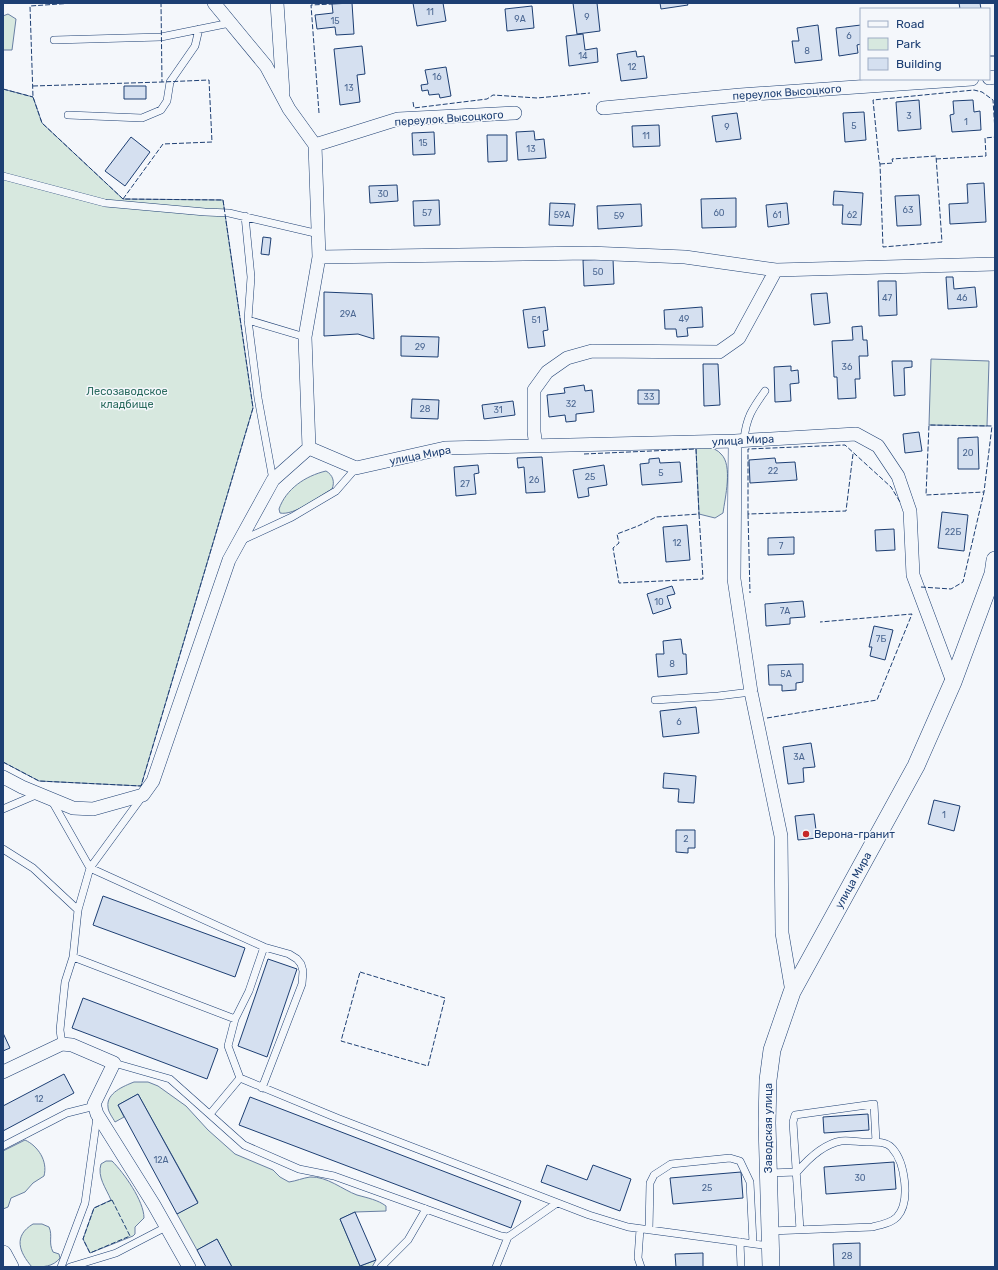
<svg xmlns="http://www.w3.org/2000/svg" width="998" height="1270" viewBox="0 0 998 1270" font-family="Rubik,sans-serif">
  <rect width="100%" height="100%" fill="#f4f7fb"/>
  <!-- green -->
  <path fill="#d7e8df" stroke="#687fa3" d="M8,14L16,19L12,50H3V16Z
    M3,89L33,97L42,123L123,199L223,200L253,408L141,786L39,781L3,762Z
    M931,359L989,361L987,426L929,425Z
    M707,446C712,448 718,450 721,454C733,465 725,498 723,513L715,518L699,514L696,449Z
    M326,471C333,475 335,482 332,489C320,496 294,516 280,513L279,509C286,489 305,476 326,471Z
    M134,1082H148L158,1086L186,1106L208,1130L235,1154L273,1170L280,1177L289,1182C296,1181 303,1178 310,1177C327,1176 343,1190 357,1195C368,1198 378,1200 386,1206V1211L355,1212L340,1219L360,1266L376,1260L372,1267H232L217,1239L197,1250L177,1214L198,1202L138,1094L118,1105L124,1117L115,1122C113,1118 108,1112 108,1107C106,1093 124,1086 134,1082Z
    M25,1140C38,1146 48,1161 44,1176L33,1183L25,1192L11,1198L8,1207L3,1209V1151Z
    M106,1161H112C124,1173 144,1201 144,1218L135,1227V1234L133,1236L90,1253L83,1239L94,1208L111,1200C106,1188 97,1177 101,1164Z
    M33,1224H42L49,1227C53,1236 48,1242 53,1252L59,1254L60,1258C53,1267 43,1267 32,1267C19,1252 13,1236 33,1224Z"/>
  <!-- building -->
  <path fill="#d5e0f0" stroke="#1d3f73" d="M352,3L354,34L336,35L335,27L317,29L315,15L333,13L332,4Z
    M413,3H443L446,21L417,26Z
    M573,3H597L600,31L577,34Z
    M660,3H687L688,5L661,9Z
    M959,3H980L981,9H960Z
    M532,6L534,28L507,31L505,9Z
    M818,25L822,60L795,63L792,41H799L797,28Z
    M861,25V44L857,45L858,53L839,56L836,28Z
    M583,34L585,50L597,48L598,62L569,66L566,36Z
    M362,46L365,74L357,75L360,102L340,105L334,49Z
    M636,51L637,57L644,56L647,78L621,81L617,54Z
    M446,67L451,96L440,98L439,94L429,95L428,90L422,91L421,85L428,84L425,70Z
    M124,86H146V99H124Z
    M919,100L921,129L898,131L896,102Z
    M973,100L974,112L980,111L981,130L952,132L950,115L954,114L953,101Z
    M864,112L866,140L845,142L843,113Z
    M737,113L741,139L716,142L712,116Z
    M659,125L660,146L633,147L632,126Z
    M534,131L535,140L544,139L546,158L518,160L516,132Z
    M434,132L435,154L413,155L412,133Z
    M487,135H507V161L488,162Z
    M131,137L150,152L125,186L105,171Z
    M984,183L986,222L950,224L949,204L968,203L967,184Z
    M397,185L398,201L370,203L369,186Z
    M834,191L863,193L861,225L842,224L843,205H833Z
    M919,195L921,225L897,226L895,196Z
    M736,198V227L702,228L701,199Z
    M439,200L440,225L414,226L413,201Z
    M550,203L575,204L573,226L549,225Z
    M787,203L789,224L768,227L766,205Z
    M641,204L642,226L598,229L597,206Z
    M263,237L271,238L269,255L261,254Z
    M613,259L614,284L584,286L583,260Z
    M946,277H953L954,289L975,287L977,307L948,309Z
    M878,281H896L897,315L879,316Z
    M324,292L372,294L374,339L358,334L324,336Z
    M827,293L830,323L814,325L811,294Z
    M545,307L548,330L543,331L545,346L528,348L523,310Z
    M702,307L703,327L687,328L688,336L677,337L676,329H665L664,310Z
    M862,326L863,340H867L868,356H859L860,379H855L856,398L838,399L837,377H834L832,341L853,340L852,327Z
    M401,336L439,337L438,357L401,356Z
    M892,361H912V367L904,368L905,395L894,396Z
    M703,364H718L720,405L704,406Z
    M791,366V371L798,370L799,383L790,384L791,401L775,402L774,367Z
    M584,385L585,391L592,390L594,412L576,414V421L566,422L565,415L549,417L547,395L565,393L564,388Z
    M638,390H659V404H638Z
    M412,399L439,400L438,419L411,418Z
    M513,401L515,415L484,419L482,405Z
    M919,432L922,451L905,453L903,434Z
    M978,437L979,469H958V438Z
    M542,457L545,492L526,493L524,467L518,468L517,458Z
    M659,458L660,463L680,462L682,482L642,485L640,464L649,463V459Z
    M775,458L776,463L795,462L797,480L750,483L749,460Z
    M478,465L479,473L474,474L476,494L456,496L454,467Z
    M604,465L607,485L588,488L589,496L578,498L573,470Z
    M942,512L968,515L964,551L938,548Z
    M687,525L690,560L666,562L663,527Z
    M894,529L895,550L876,551L875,530Z
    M794,537V554L768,555V538Z
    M672,586L675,594L667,596L671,608L653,614L647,594Z
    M803,601L805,617L790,618V624L766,626L765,604Z
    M874,626L893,630L885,660L870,656L872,647H869Z
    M681,639L683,654H686L687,674L658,677L656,654H664L663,641Z
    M803,664V682L796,683V690L782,691V685H769L768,665Z
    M696,707L699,733L663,737L660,711Z
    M811,743L815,767L803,768L804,782L788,784L783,747Z
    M664,773L696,776L694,803L678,802L679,789L663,788Z
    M934,800L960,806L954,831L928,824Z
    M814,814L817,838L798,840L795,816Z
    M676,830H695V848H688V853L676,852Z
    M103,896L245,948L235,977L93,925Z
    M268,959L297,969L267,1057L238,1046Z
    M83,998L218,1049L207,1079L72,1028Z
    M3,1033L10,1048L3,1051Z
    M64,1074L74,1093L3,1131V1106Z
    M138,1094L198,1203L177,1214L118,1105Z
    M250,1097L521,1201L511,1228L239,1125Z
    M868,1114L869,1130L824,1133L823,1117Z
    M894,1162L896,1189L826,1194L824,1167Z
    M547,1165L587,1180L593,1165L631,1179L620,1211L541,1182Z
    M741,1172L743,1198L673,1204L670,1178Z
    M355,1212L376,1260L360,1266L340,1219Z
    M217,1239L232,1267H206L197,1250Z
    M860,1243V1267H834L833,1244Z
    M703,1253V1267H676L675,1254Z"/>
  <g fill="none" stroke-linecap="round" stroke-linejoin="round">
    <defs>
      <path id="service" d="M54,40L161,37L230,23
        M68,115L142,118L161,110L167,101L170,82L195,46L199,29
        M3,176L105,203L205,212L229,213L319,234
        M245,216L251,277L248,320L258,398L273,480
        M248,320L305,337
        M744,440C746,418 752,409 765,391
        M240,541L292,517L336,491L356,468
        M655,700L718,696L751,692
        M52,801L90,868L142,797
        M3,809L38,794
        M3,849L33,868L78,910
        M73,957L235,1019
        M62,1044L60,1030L65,982L73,957L78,910L90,868L264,947
        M114,1063L170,1079L244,1145L299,1169L334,1176L501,1236L508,1237L557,1203
        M240,1078L228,1046L235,1019L249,991L264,947L289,954L297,959L301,964L303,971L302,984L262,1088
        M210,1114L240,1078L337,1118L589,1215L628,1227L770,1246
        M3,1146L67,1113L95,1106
        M769,1173L797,1172C808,1159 824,1144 841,1141C849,1140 858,1142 866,1142C875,1142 886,1141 892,1148C905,1162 911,1202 897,1217C891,1223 881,1225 872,1227L770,1231
        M640,1229L638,1258L641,1267
        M649,1230L650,1183L654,1175L671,1164L730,1158L740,1161L750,1182L753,1243
        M800,1230L793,1122L795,1115L874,1104L876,1142
        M740,1242L741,1267
        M61,1267L85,1203L97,1117
        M70,1267L116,1253L166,1227
        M381,1267L408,1240L426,1209
        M496,1267L508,1237"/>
      <path id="minor" d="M214,3L266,66L289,109L315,145L319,257L305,337L309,448L356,468L445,448L735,441L856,434L878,446L898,476L910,511L913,575L953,682
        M277,3L283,93
        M989,78L995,77
        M603,108L740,95L972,79
        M315,145L398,119L515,113
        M319,257L589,253L685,257L776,270L995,264
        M735,441L734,579L751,692L781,836L782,933L792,992
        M536,446L534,432V390L547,372L567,358L592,351L719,352L739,338L776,270
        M3,777L22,787L73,808L93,809L143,795L153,781L229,560L273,480L309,448
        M3,1072L62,1044L72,1045L114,1063L94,1104L97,1114L154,1205L189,1267"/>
      <path id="tertiary" d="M3,1254L10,1267
        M771,1267L767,1123L768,1080L772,1050L792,992L916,766L953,682L993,574L995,560"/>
    </defs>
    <!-- service casing -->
    <use href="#service" stroke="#1d3f73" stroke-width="8"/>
    <!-- minor casing -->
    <use href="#minor" stroke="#1d3f73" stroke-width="14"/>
    <!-- tertiary casing -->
    <use href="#tertiary" stroke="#1d3f73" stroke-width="18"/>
    <!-- service -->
    <use href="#service" stroke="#f4f7fb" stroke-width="7"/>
    <!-- minor -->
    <use href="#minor" stroke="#f4f7fb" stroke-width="13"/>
    <!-- tertiary -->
    <use href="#tertiary" stroke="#f4f7fb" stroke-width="17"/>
    <!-- fence -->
    <path stroke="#1d3f73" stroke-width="1" stroke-dasharray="5 2" stroke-linecap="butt" d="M989,56H995
      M33,86L162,82
      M3,89L33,97
      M413,102L414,108L487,99L493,95L537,98L590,93
      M319,113L311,5L332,4
      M936,159L986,156L985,138L995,137
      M880,164L893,163L892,159L936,156L942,242L883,247L880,164L879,160L873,100L974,90L982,92L993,100L995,131
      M123,199L163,144L212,142L209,80L162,82L161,3
      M584,454L696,449L699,514
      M853,454L846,511L748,514V449L845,445L891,487L900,502
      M699,514L703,579L619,583L613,548L619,543L617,534L638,526L656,517Z
      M748,514L750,593
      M921,587L951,589L963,582L984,492L926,495L929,425L992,426L984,492
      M767,718L877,700L912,614L820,622
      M3,762L39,781L141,786L253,408L223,200L123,199L42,123L33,97L30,6L74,3
      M360,972L445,998L428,1066L341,1041Z
      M112,1200L130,1236L90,1253L83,1239L94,1208Z"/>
  </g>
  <!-- markers -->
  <circle fill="#c62828" stroke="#f4f7fb" stroke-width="1.5" cx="806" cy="834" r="4"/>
  <g text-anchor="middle" stroke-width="3" stroke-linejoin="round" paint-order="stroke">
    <!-- number labels -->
    <g font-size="9" fill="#4b6792">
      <text x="430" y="15">11</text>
      <text x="587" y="20">9</text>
      <text x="520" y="22">9А</text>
      <text x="335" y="24">15</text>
      <text x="849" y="39">6</text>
      <text x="807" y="54">8</text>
      <text x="583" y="59">14</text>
      <text x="632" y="70">12</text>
      <text x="437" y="80">16</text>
      <text x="349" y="91">13</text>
      <text x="909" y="119">3</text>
      <text x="966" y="125">1</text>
      <text x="854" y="129">5</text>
      <text x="727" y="130">9</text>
      <text x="646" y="139">11</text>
      <text x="423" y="146">15</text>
      <text x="531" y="152">13</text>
      <text x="383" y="197">30</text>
      <text x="908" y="213">63</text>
      <text x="427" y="216">57</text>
      <text x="719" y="216">60</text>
      <text x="562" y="218">59А</text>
      <text x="777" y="218">61</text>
      <text x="852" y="218">62</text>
      <text x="619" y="219">59</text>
      <text x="598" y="275">50</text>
      <text x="887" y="301">47</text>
      <text x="962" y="301">46</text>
      <text x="348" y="317">29А</text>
      <text x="684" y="322">49</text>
      <text x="536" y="323">51</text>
      <text x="420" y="350">29</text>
      <text x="847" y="370">36</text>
      <text x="649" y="400">33</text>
      <text x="571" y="407">32</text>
      <text x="425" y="412">28</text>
      <text x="498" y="413">31</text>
      <text x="968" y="456">20</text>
      <text x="773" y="474">22</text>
      <text x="661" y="476">5</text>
      <text x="590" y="480">25</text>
      <text x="534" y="483">26</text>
      <text x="465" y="487">27</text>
      <text x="953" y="535">22Б</text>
      <text x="677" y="546">12</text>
      <text x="781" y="549">7</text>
      <text x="659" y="605">10</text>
      <text x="785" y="614">7А</text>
      <text x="881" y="642">7Б</text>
      <text x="672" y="667">8</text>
      <text x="786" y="677">5А</text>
      <text x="679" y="725">6</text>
      <text x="799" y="760">3А</text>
      <text x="944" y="818">1</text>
      <text x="686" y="842">2</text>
      <text x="39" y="1102">12</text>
      <text x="161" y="1163">12А</text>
      <text x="860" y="1181">30</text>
      <text x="707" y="1191">25</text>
      <text x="847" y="1259">28</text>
    </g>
    <!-- street labels -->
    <g font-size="11" fill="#1d3f73" stroke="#f4f7fb">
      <text transform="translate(787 92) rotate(-4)" y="4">переулок Высоцкого</text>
      <text transform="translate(449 118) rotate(-4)" y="4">переулок Высоцкого</text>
      <text transform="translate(743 440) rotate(-3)" y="4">улица Мира</text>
      <text transform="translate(420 455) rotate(-11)" y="4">улица Мира</text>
      <text transform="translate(853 880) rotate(-61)" y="4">улица Мира</text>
      <text transform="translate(768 1128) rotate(-90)" y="4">Заводская улица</text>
    </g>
    <!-- park labels -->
    <g font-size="11" fill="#2c6c60" stroke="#f4f7fb">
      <text x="127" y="395">Лесозаводское<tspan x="127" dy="13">кладбище</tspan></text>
    </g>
    <!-- poi labels -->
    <g font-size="11" fill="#1d3f73" stroke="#f4f7fb" text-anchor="start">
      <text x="814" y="838">Верона-гранит</text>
    </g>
  </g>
  <!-- border -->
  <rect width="998" height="1270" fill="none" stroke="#1d3f73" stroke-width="8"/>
  <!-- legend -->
  <rect x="860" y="8" width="130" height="72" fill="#f4f7fb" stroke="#9eadc5"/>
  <rect x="868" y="21" width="20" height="6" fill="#f4f7fb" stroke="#9eadc5"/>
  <text x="896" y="28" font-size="12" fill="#1d3f73">Road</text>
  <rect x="868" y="38" width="20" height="12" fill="#d7e8df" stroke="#9eadc5"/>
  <text x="896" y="48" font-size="12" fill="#1d3f73">Park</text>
  <rect x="868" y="58" width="20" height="12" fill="#d5e0f0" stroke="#9eadc5"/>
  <text x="896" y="68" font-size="12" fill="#1d3f73">Building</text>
</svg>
